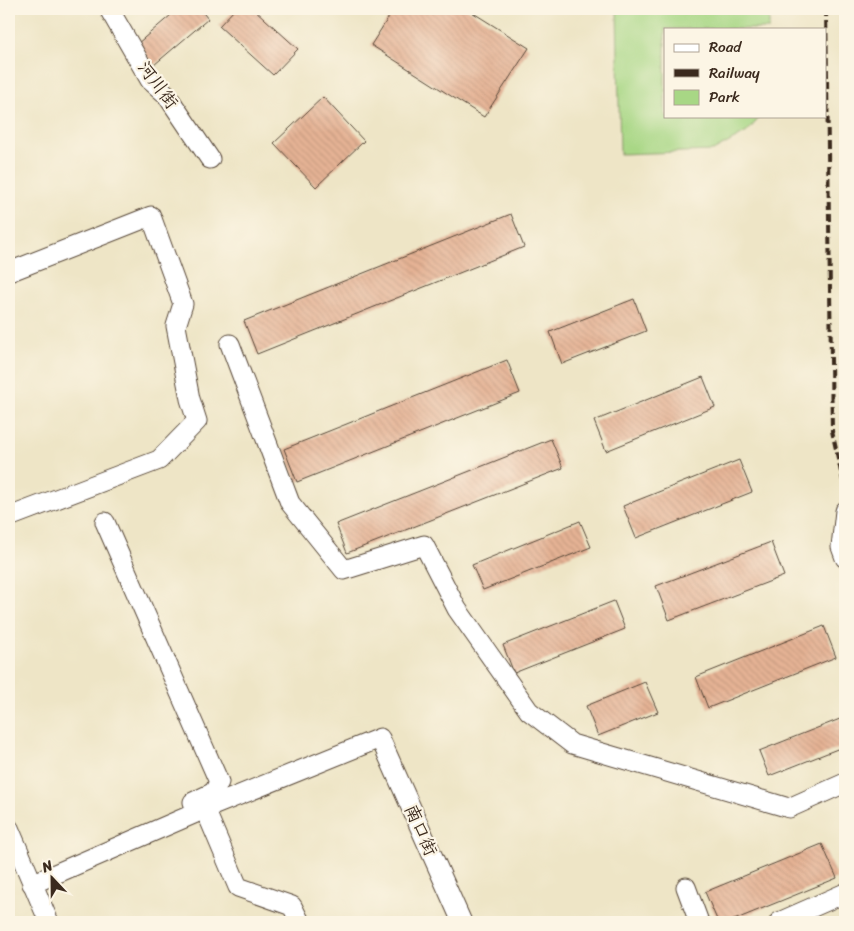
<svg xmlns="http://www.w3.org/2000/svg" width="854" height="931" viewBox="0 0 854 931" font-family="Sriracha,'LXGW WenKai TC',sans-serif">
  <defs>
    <pattern id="building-back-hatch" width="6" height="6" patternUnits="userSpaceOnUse" patternTransform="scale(1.25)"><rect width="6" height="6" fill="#e5b294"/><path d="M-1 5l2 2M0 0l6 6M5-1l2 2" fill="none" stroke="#c5997f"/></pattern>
  </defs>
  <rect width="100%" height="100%" fill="#fcf5e5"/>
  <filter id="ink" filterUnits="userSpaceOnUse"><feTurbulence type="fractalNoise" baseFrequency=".02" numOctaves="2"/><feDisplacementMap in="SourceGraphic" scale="10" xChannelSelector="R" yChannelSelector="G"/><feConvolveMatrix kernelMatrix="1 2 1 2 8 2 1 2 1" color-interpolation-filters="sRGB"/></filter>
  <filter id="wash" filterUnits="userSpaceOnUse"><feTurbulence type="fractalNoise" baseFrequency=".0096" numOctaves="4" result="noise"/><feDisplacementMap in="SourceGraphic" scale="20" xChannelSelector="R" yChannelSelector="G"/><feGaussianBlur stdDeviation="1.12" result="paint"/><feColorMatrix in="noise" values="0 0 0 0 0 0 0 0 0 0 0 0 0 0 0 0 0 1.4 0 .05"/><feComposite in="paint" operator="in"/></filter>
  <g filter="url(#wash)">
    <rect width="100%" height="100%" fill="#eee5c6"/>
    <!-- green -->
    <path fill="#a8d785" stroke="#728052" d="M617,9H769V29H665V116L760,117L747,132L713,151L620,154Z"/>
    <g id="blocks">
      <!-- building -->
      <path fill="url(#building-back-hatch)" d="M178,9H200L208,19L154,65L137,44Z
        M235,9H254L298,49L273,75L219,26Z
        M394,9H467L529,48L484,117L371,45Z
        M323,97L364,141L316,187L274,143Z
        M511,214L524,247L257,354L244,321Z
        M634,299L646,331L562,364L550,332Z
        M507,360L520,393L297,482L284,449Z
        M703,377L715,407L606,451L594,421Z
        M551,439L563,468L347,553L336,524Z
        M739,460L752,492L636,538L623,506Z
        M580,521L591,547L483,590L472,565Z
        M771,542L784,576L669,620L656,586Z
        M614,601L625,629L514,673L503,645Z
        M824,626L836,657L708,708L696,677Z
        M645,682L658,712L598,736L586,706Z
        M845,717V746L769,776L759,751Z
        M822,844L837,878L729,922H718L705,892Z"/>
    </g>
  </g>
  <g filter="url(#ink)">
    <use href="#blocks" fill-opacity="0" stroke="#564637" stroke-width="1"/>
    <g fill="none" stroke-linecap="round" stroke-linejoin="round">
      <defs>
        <path id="minor" d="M109,9L150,80L166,94L210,159
          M9,272L151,216L183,304L176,326L190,399L197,421L159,460L9,517
          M230,344L290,503L344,570L424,545L457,609L529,711L572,744L789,808L845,783
          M845,511L841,547L845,558
          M105,522L219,782L214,792L193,802
          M205,809L238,887L292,906L300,922
          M9,828L49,922
          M32,884L205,809L380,738L462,922
          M686,887L699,922
          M779,922L845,893"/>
      </defs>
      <!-- minor casing -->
      <use href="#minor" stroke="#564637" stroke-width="21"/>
      <!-- minor -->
      <use href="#minor" stroke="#fff" stroke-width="19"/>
      <!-- rail -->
      <path stroke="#3b2a1e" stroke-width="4" stroke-dasharray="8 4" stroke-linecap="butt" d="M826,9L832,431L845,490"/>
    </g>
  </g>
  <g text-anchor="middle" stroke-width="4.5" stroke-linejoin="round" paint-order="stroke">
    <!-- street labels -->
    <g font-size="18" fill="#3b2a1e" stroke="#fcf5e5">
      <text transform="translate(158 85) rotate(53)" y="6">河川街</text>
      <text transform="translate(421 830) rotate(66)" y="6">南口街</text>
    </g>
  </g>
  <!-- margin -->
  <rect width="854" height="931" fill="none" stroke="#fcf5e5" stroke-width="30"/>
  <!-- legend -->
  <rect x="664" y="28" width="162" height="90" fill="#fcf5e5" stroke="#afa495"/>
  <rect x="674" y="44" width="25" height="8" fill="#ffffff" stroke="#afa495"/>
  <text x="709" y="52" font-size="15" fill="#3b2a1e">Road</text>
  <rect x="674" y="69" width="25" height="8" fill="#3b2a1e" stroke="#afa495"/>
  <text x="709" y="78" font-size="15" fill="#3b2a1e">Railway</text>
  <rect x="674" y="90" width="25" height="15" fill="#a8d785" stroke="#afa495"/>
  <text x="709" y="102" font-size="15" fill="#3b2a1e">Park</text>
  <!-- north arrow -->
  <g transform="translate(52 878) rotate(338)" stroke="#fcf5e5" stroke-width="4" paint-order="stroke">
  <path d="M0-4L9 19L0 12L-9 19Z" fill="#3b2a1e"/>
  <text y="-8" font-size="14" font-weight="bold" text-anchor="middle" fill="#3b2a1e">N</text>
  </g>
</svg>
